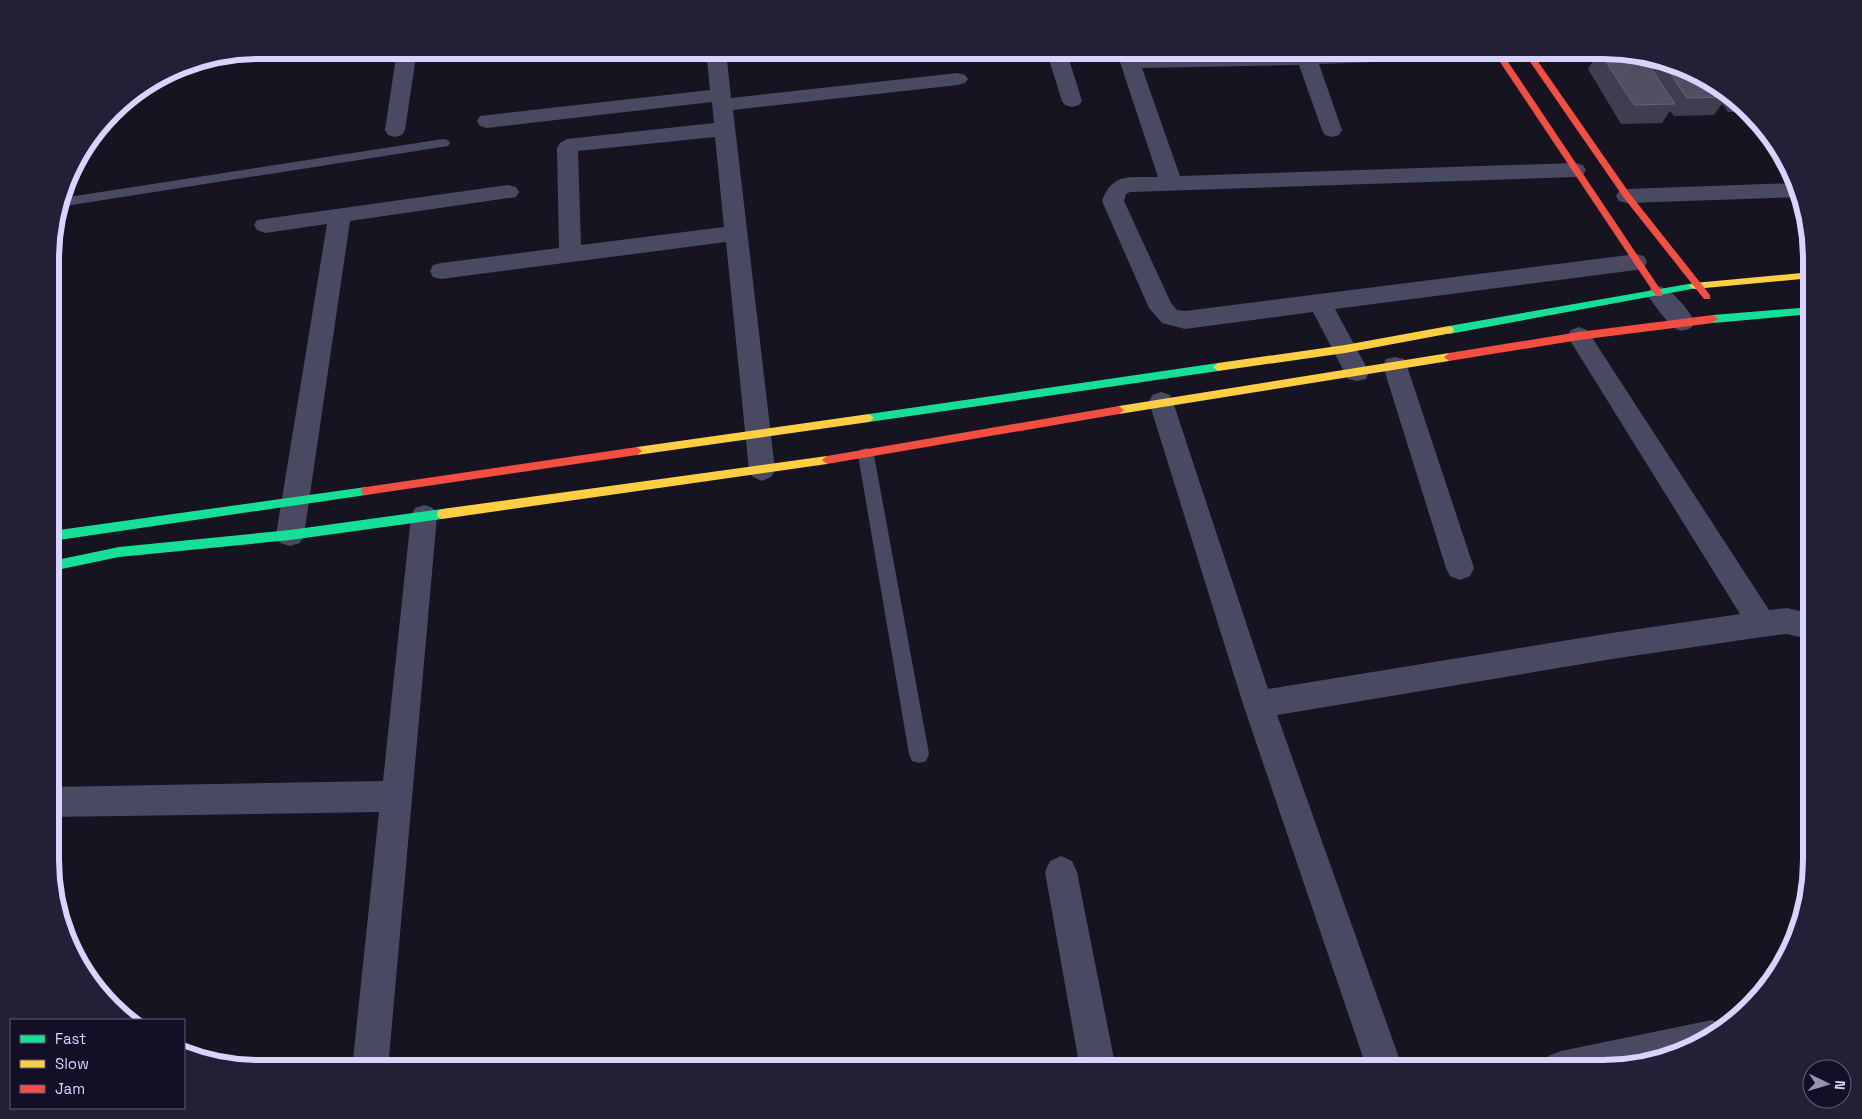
<svg xmlns="http://www.w3.org/2000/svg" width="1862" height="1119" viewBox="0 0 1862 1119" font-family="'Space Grotesk',sans-serif">
  <rect width="100%" height="100%" fill="#161421"/>
  <g fill="none" stroke-linecap="round" stroke-linejoin="round">
    <!-- lane -->
    <path fill="#4a4962" fill-rule="evenodd" d="M443,139L448,140L450,143L448,146L59,207L62,198Z
      M866,448L872,450L874,455L929,754L926,761L919,763L912,761L909,754L858,455L860,450Z"/>
    <!-- street -->
    <path fill="#4a4962" fill-rule="evenodd" d="M259,50H294L291,54L284,56L191,70L184,68L182,65Z
      M397,50H417L405,130L402,135L395,137L388,135L385,130Z
      M706,50H726L731,98L958,73L965,75L968,79L965,83L958,85L733,110L775,470L771,477L762,481L753,477L749,470L726,242L441,279L433,277L430,271L433,265L441,263L559,248L557,148L560,143L567,139L714,123L712,102L487,128L480,126L477,121L480,116L710,90ZM715,137L724,227L581,245L578,151Z
      M1046,50H1066L1082,101L1079,105L1072,107L1065,105L1062,101Z
      M1116,50H1136L1138,56L1387,50H1552L1549,54L1542,56L1319,64L1342,130L1339,135L1332,137L1325,135L1322,130L1299,65L1142,68L1180,176L1575,163L1583,165L1586,170L1583,175L1575,177L1130,192L1126,194L1124,201L1171,303L1177,310L1185,311L1636,254L1644,256L1647,262L1644,268L1636,270L1335,309L1369,372L1366,379L1357,381L1348,379L1313,312L1185,329L1162,323L1149,308L1102,201C1113,171 1131,178 1158,177Z
      M1796,183L1802,197L1627,203L1619,201L1616,196L1619,191L1627,189Z
      M508,185L516,187L519,192L516,197L350,221L304,535L300,543L290,546L280,543L276,535L327,224L265,233L257,230L254,225L257,220Z
      M1659,286C1673,290 1688,309 1695,322L1691,328C1686,330 1681,332 1676,329C1668,324 1652,302 1647,294L1651,288Z
      M1579,327L1587,330L1769,610L1787,608L1812,614V640L1787,634L1762,637L1612,659L1277,715L1403,1069H1367L1243,704L1149,402L1152,395L1161,392L1170,395L1173,402L1268,689L1612,633L1740,614L1571,342L1567,336L1571,330Z
      M1395,357L1404,359L1407,366L1474,568L1470,576L1460,580L1450,576L1446,568L1383,366L1386,359Z
      M424,505L433,508L437,516L388,1069H352L379,812L52,817V787L383,781L411,516L415,508Z
      M1061,856L1072,861L1077,872L1116,1069H1080L1045,872L1050,861Z
      M1712,1020L1725,1027L1708,1041L1616,1069H1543L1548,1056L1561,1051Z"/>
    <!-- fast -->
    <path fill="#16e098" fill-rule="evenodd" d="M1694,283L1699,286L1697,288L1449,334L1444,330L1449,326Z
      M1812,307V314L1713,323L1708,319L1713,315Z
      M1218,363L1223,367L1218,371L869,422L864,418L869,414Z
      M366,487L370,488L371,491L370,494L366,495L52,541V531Z
      M442,509L446,511L447,514L446,517L442,519L290,540L119,557L52,571V561L119,547L290,530Z"/>
    <!-- slow -->
    <path fill="#ffcf43" fill-rule="evenodd" d="M1812,272V278L1694,289L1689,286L1694,283Z
      M1449,326L1452,327L1454,330L1452,333L1345,353L1218,371L1213,367L1218,363L1345,345Z
      M1449,353L1454,357L1449,361L1119,414L1114,410L1119,406Z
      M869,414L874,418L869,422L637,455L632,451L637,447Z
      M827,456L832,460L827,464L442,519L438,517L437,514L438,511L442,509Z"/>
    <!-- jam -->
    <path fill="#f24e42" fill-rule="evenodd" d="M1492,50H1500L1662,292V296H1656Z
      M1522,50H1530L1630,194L1710,295V299H1704L1624,198Z
      M1713,315L1718,319L1713,323L1579,340L1449,361L1444,357L1449,353L1579,332Z
      M1119,406L1124,410L1119,414L827,464L822,460L827,456Z
      M637,447L642,451L637,455L366,495L362,494L361,491L362,488L366,487Z"/>
  </g>
  <!-- wall -->
  <path fill="#403d50" d="M1606,50L1657,57L1708,78L1744,112H1728L1722,104L1714,115L1674,116L1670,111L1662,123L1621,124L1588,69L1599,51Z"/>
  <!-- building -->
  <path fill="#504e63" stroke="#66637b" d="M1606,50L1642,55L1675,104L1634,105L1599,51Z
    M1660,58L1708,78L1727,97L1687,98Z"/>
  <!-- crop -->
  <path d="M0 0H1862V1119H0ZM259 59H1603A200 200 0 0 1 1803 259V860A200 200 0 0 1 1603 1060H259A200 200 0 0 1 59 860V259A200 200 0 0 1 259 59Z" fill="#231f37" fill-rule="evenodd"/>
  <path fill="none" stroke="#d9d4ff" stroke-width="6" d="M259 59H1603A200 200 0 0 1 1803 259V860A200 200 0 0 1 1603 1060H259A200 200 0 0 1 59 860V259A200 200 0 0 1 259 59Z"/>
  <!-- legend -->
  <rect x="10" y="1019" width="175" height="90" fill="#130f26" stroke="#625e7d"/>
  <rect x="20" y="1035" width="25" height="8" fill="#16e098" stroke="#625e7d"/>
  <text x="55" y="1044" font-size="15" fill="#d9d4ff">Fast</text>
  <rect x="20" y="1060" width="25" height="8" fill="#ffcf43" stroke="#625e7d"/>
  <text x="55" y="1069" font-size="15" fill="#d9d4ff">Slow</text>
  <rect x="20" y="1085" width="25" height="8" fill="#f24e42" stroke="#625e7d"/>
  <text x="55" y="1094" font-size="15" fill="#d9d4ff">Jam</text>
  <!-- north arrow -->
  <g transform="translate(1827 1084) rotate(95)"><circle r="24" fill="#130f26" stroke="#625e7d"/>
  <path d="M0-4L9 19L0 12L-9 19Z" fill="#9591b1"/>
  <text y="-8" font-size="14" font-weight="bold" text-anchor="middle" fill="#d9d4ff">N</text>
  </g>
</svg>
